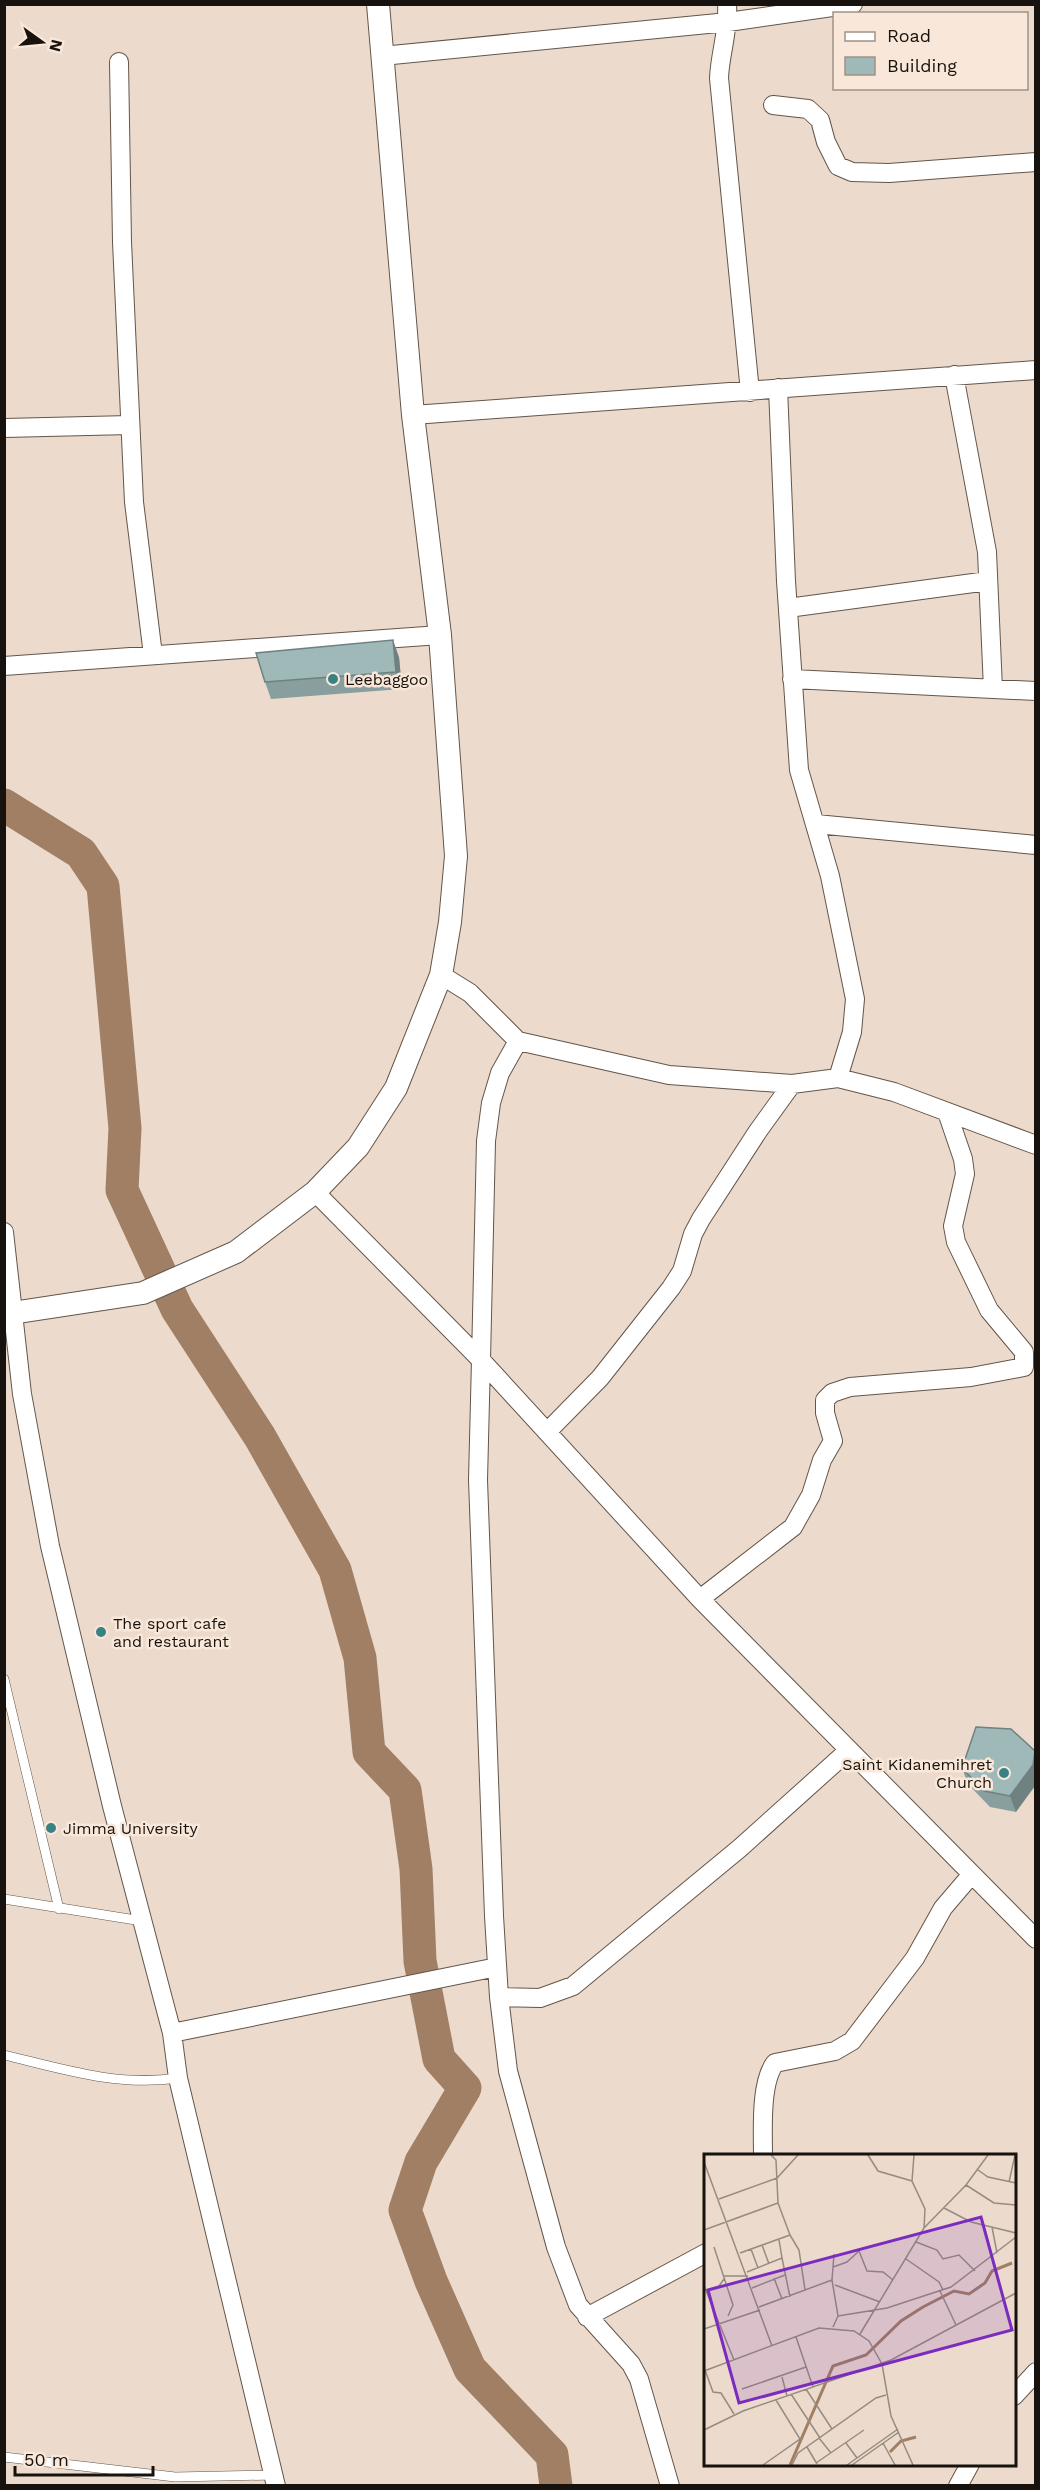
<svg xmlns="http://www.w3.org/2000/svg" width="1040" height="2490" viewBox="0 0 1040 2490" font-family="'Work Sans',sans-serif">
  <rect width="100%" height="100%" fill="#ecdbcc"/>
  <g fill="none" stroke-linecap="round" stroke-linejoin="round">
    <!-- river -->
    <path stroke="#a07f64" stroke-width="33" d="M4,805L81,853L103,886L125,1128L122,1190L177,1309L260,1437L335,1570L360,1658L369,1752L405,1790L416,1869L420,1961L439,2059L465,2088L421,2162L405,2210L431,2281L470,2369L552,2455L556,2486"/>
    <defs>
      <path id="service" d="M4,1679L59,1909
        M4,1899L142,1921
        M4,2055C62,2069 118,2087 178,2078
        M4,2457L175,2477L274,2475"/>
      <path id="minor" d="M727,4C729,30 720,53 719,78L750,392
        M382,56L728,22L853,4
        M119,62L122,242L134,502L153,655
        M773,105L808,109L820,120L826,142L838,166L852,172L889,173L1036,162
        M954,375L987,552L993,689
        M778,388L786,581L799,770L830,876L855,999L852,1032L838,1078
        M413,415L1036,370
        M4,428L130,425
        M788,608L988,581
        M4,666L440,635
        M792,679L1036,691
        M816,824L1036,845
        M441,975L470,993L518,1041L669,1075L792,1084L838,1078L894,1092L1036,1145
        M518,1041L500,1073L491,1103L486,1141L481,1360L478,1480L494,1916L499,1997L508,2071L556,2247L578,2305L631,2364L639,2379L670,2486
        M315,1192L481,1360L700,1599L1036,1939
        M4,1232L22,1394L50,1546L112,1806L172,2033L178,2078L276,2486
        M547,1432L600,1378L671,1288L682,1271L693,1234L701,1219L758,1131L792,1084
        M700,1599L793,1527L811,1495L822,1460L833,1441L825,1413V1400L832,1393L850,1387L971,1377L1024,1367V1352L989,1310L956,1242L953,1226L965,1174L963,1159L947,1112
        M499,1997L540,1998L573,1986L740,1848L849,1750
        M172,2033L497,1967
        M763,2156C763,2130 760,2083 775,2063L835,2051L852,2041L915,1958L943,1908L972,1874
        M587,2317L706,2253
        M1014,2396L1036,2372
        M958,2486L970,2464"/>
      <path id="tertiary" d="M4,1312L12,1313L143,1293L236,1252L315,1192L358,1147L396,1088L441,975L450,922L456,856L440,635L413,415L378,4"/>
    </defs>
    <!-- service casing -->
    <use href="#service" stroke="#645549" stroke-width="10"/>
    <!-- minor casing -->
    <use href="#minor" stroke="#645549" stroke-width="20"/>
    <!-- tertiary casing -->
    <use href="#tertiary" stroke="#645549" stroke-width="24"/>
    <!-- service -->
    <use href="#service" stroke="#fff" stroke-width="9"/>
    <!-- minor -->
    <use href="#minor" stroke="#fff" stroke-width="18"/>
    <!-- tertiary -->
    <use href="#tertiary" stroke="#fff" stroke-width="22"/>
  </g>
  <!-- wall -->
  <path fill="#899e9e" d="M399,657L402,689L271,699L265,682Z
    M1011,1729L1016,1812L990,1807L968,1784L962,1768Z"/>
  <!-- shaded-wall -->
  <path fill="#6f8181" d="M393,640L399,657L402,689L396,672Z
    M1035,1753V1786L1016,1812L1010,1796Z"/>
  <!-- building -->
  <path fill="#9fb8b8" stroke="#6f8181" stroke-width="1.5" d="M393,640L396,672L265,682L256,653Z
    M976,1727L1011,1729L1035,1751L1033,1765L1010,1796L984,1791L962,1768Z"/>
  <!-- markers -->
  <g fill="#398284" stroke="#f9e8d9" stroke-width="2">
    <circle cx="333" cy="679" r="6"/>
    <circle cx="101" cy="1632" r="6"/>
    <circle cx="1004" cy="1773" r="6"/>
    <circle cx="51" cy="1828" r="6"/>
  </g>
  <g text-anchor="middle" stroke-width="5" stroke-linejoin="round" paint-order="stroke">
    <!-- poi labels -->
    <g font-size="16" fill="#17120d" stroke="#f9e8d9" text-anchor="start">
      <text x="345" y="685">Leebaggoo</text>
      <text x="113" y="1629">The sport cafe<tspan x="113" dy="18">and restaurant</tspan></text>
      <text x="992" y="1770" text-anchor="end">Saint Kidanemihret<tspan x="992" dy="18">Church</tspan></text>
      <text x="63" y="1834">Jimma University</text>
    </g>
  </g>
  <!-- overview -->
  <g transform="translate(704 2154)">
    <rect width="312" height="312" fill="#ecdbcc"/>
    <path fill="none" stroke="#a07f64" stroke-width="3" d="M186,298L197,287L212,283M86,311L129,212L162,201L197,167L219,153L250,137L265,140L281,129L288,117L308,109"/>
    <path fill="none" stroke="#978b80" stroke-width="1.5" d="M164,1L174,17L208,27M210,1L208,27L221,55L220,74M0,8L68,192M274,16L284,23L312,29M305,28L311,1M262,31L290,49L312,51M15,45L73,24L94,1M74,49L86,81M240,54L267,68L312,79M288,73L293,99M0,76L74,49L72,6L67,1M212,88L233,96L239,105L255,101L271,117M58,91L65,110M10,93L29,151L24,162M47,95L54,114M36,99L86,81L95,96L101,136M78,104L86,143M202,105L235,128L239,136M129,113L143,108L155,97L163,117L179,118L189,126M43,118L78,104L75,86M19,122H44M70,124L78,145M131,131L176,148M0,132L30,206M48,134L81,121M2,136L15,132L20,125M236,137L252,171M55,153L128,126M134,162L183,154L247,133L312,83M129,173L134,162L128,126L130,100M0,175L56,156M156,180L220,74L262,31L284,1M92,183L109,233M1,216L9,238L17,239L30,260M0,217L115,174L150,177L165,187L178,210L187,262L209,311M78,223L83,242M38,235L102,213M102,235L128,275M87,240L116,284M0,276L39,257L187,206L312,139M115,284L127,299M142,289L153,304M179,289L191,311M103,293L113,310M112,309L160,276M59,311L96,285L72,246M88,311L94,299L172,244L182,241M143,311L194,275M148,311L195,278"/>
    <path fill="#7b2cbf" fill-opacity="0.15" stroke="#7b2cbf" stroke-width="3" d="M277,63L308,176L35,249L4,136Z"/>
    <rect width="312" height="312" fill="none" stroke="#17120d" stroke-width="3"/>
  </g>
  <!-- border -->
  <rect width="1040" height="2490" fill="none" stroke="#17120d" stroke-width="12"/>
  <!-- legend -->
  <rect x="833" y="12" width="195" height="78" fill="#f9e8d9" stroke="#9f9287" stroke-width="1.5"/>
  <rect x="845" y="32" width="30" height="9" fill="#ffffff" stroke="#9f9287" stroke-width="1.5"/>
  <text x="887" y="42" font-size="18" fill="#17120d">Road</text>
  <rect x="845" y="57" width="30" height="18" fill="#9fb8b8" stroke="#9f9287" stroke-width="1.5"/>
  <text x="887" y="72" font-size="18" fill="#17120d">Building</text>
  <!-- north arrow -->
  <g transform="translate(42 42) rotate(105)" stroke="#f9e8d9" stroke-width="4.5" paint-order="stroke">
  <path d="M0-4.5L10 22L0 15L-10 22Z" fill="#17120d"/>
  <text y="-9" font-size="16" font-weight="bold" text-anchor="middle" fill="#17120d">N</text>
  </g>
  <!-- scale -->
  <path d="M15 2466v9h138v-9" fill="none" stroke="#17120d" stroke-width="3"/>
  <text x="24" y="2466" font-size="18" fill="#17120d" stroke="#f9e8d9" stroke-width="4.5" paint-order="stroke">50 m</text>
</svg>
